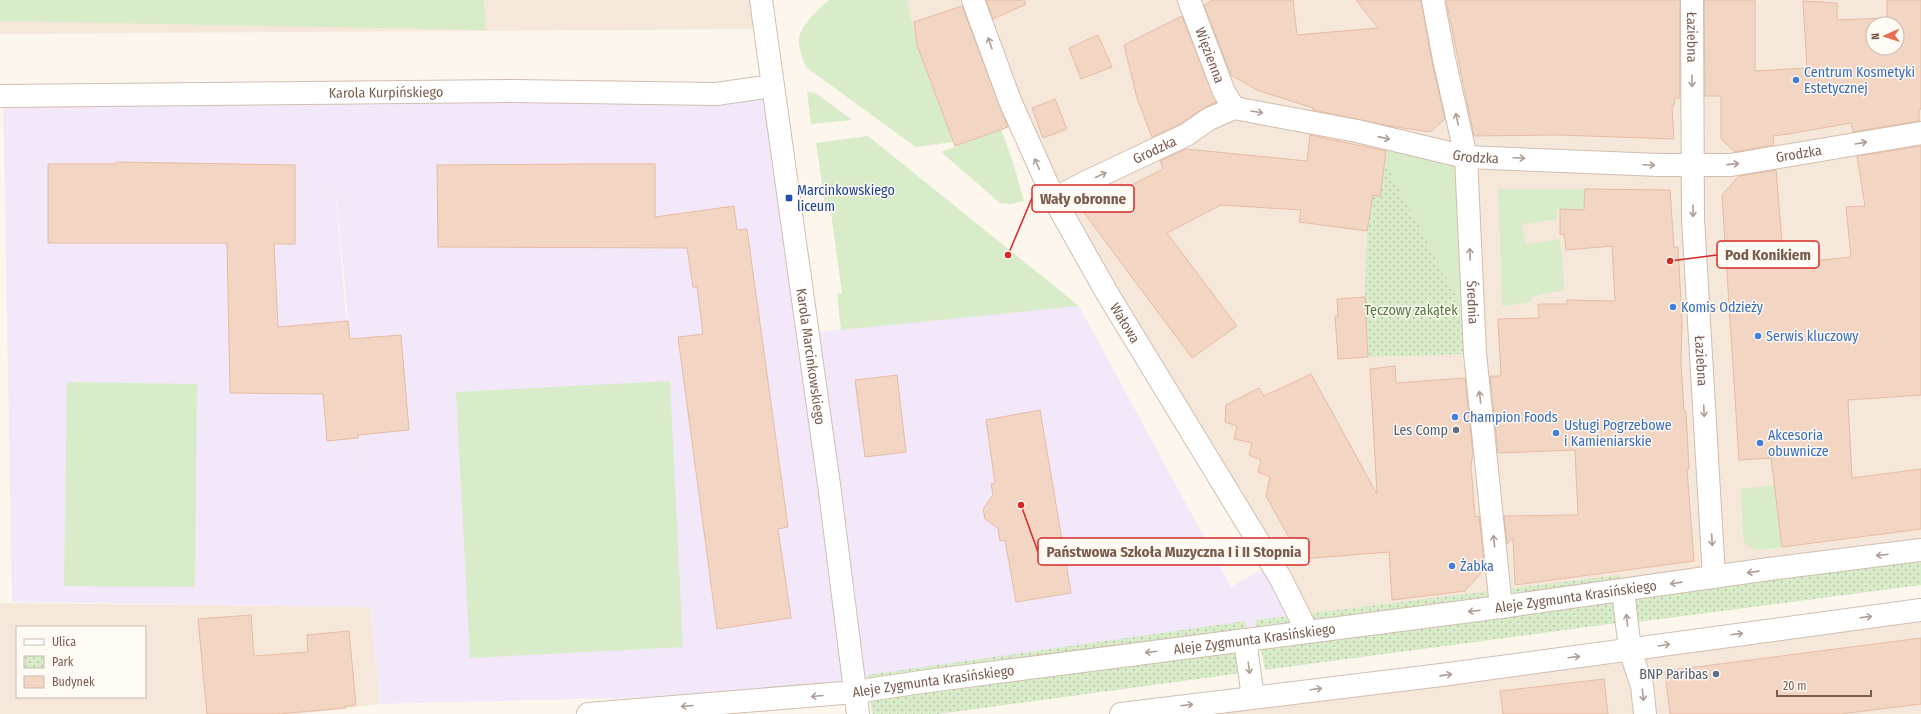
<svg xmlns="http://www.w3.org/2000/svg" width="1921" height="714" viewBox="0 0 1921 714" font-family="'Fira Sans Condensed',sans-serif">
  <defs>
    <pattern id="park-dots" width="8" height="8" patternUnits="userSpaceOnUse"><rect width="8" height="8" fill="#d8ecc9"/><path d="M2 2h.1M6 6h.1" fill="none" stroke="#b4c2a5" stroke-width="1.8" stroke-linecap="round"/></pattern>
  </defs>
  <rect width="100%" height="100%" fill="#fdf6ec"/>
  <!-- residential -->
  <path fill="#f5e8da" fill-rule="evenodd" d="M0,0H761L764,29L0,34Z
    M907,0H1921V551L1307,631L1010,126L955,146L917,44ZM1873,24H1897V48H1873Z
    M0,603L370,607L380,704L301,714H0ZM17,627H145V697H17Z
    M1921,610V714H1134Z"/>
  <!-- education -->
  <path fill="#f3e8fa" fill-rule="evenodd" d="M772,86L807,333L1079,306L1231,587L1264,568L1307,631L855,692L380,704L370,607L12,602L3,96ZM334,176L346,296L360,480Z"/>
  <!-- grass -->
  <path fill="#d8ecc9" d="M0,0H484L486,30L0,21Z
    M829,0H907L917,44L953,142L916,147L807,68C803,61 798,47 799,39C800,26 820,7 829,0Z
    M807,91L817,94L852,120L811,124Z
    M1001,129L1013,162L1024,201L1011,204L1000,203L941,152Z
    M868,136L1079,306L841,330L837,294L842,293L830,205H825L816,143Z
    M1389,139L1466,157L1473,329L1368,357L1365,297L1367,231L1380,197Z
    M1498,189H1585L1584,210L1557,209V219L1521,225L1526,244L1560,239L1565,290L1543,294L1532,297L1530,302L1502,306Z
    M670,381L683,647L470,658L456,392Z
    M67,382L197,384L195,587L64,586Z
    M1775,485L1782,547C1769,548 1746,556 1743,537L1741,489Z"/>
  <!-- park -->
  <path fill="url(#park-dots)" d="M1384,161L1465,313L1467,354L1368,357L1365,297L1369,195L1380,197Z
    M1921,540V585L1630,623L1624,578Z
    M1620,575L1625,622L1265,670L1255,620Z
    M1245,621L1257,671L938,714H872L867,675Z"/>
  <!-- building -->
  <path fill="#f3d5c3" stroke="#e6bba3" fill-rule="evenodd" d="M986,0H1024L1026,4L993,19Z
    M1213,0H1293L1297,35L1378,28L1356,0H1421L1432,62L1445,119L1430,132L1389,126L1313,110V108L1257,90L1231,75L1204,5Z
    M1446,0H1680V98H1675L1674,106H1672L1674,139L1559,135L1474,136Z
    M1704,0H1755V71L1807,68L1803,1L1837,3V20L1887,18V0H1921V108L1919,111V121L1853,132L1851,123L1788,134L1773,136L1774,145L1735,152L1721,139V96H1705ZM1873,24H1897V48H1873Z
    M962,6L1008,127L955,146L917,45L914,22Z
    M1182,16L1216,102L1202,109L1180,124L1152,137L1137,98L1124,45Z
    M1098,35L1112,67L1081,79L1069,48Z
    M1055,99L1067,129L1043,138L1032,108Z
    M1310,135L1386,151L1380,197L1373,195L1367,231L1299,222L1301,210L1221,205L1167,233L1237,326L1192,358L1082,210L1163,169L1160,161L1186,149L1307,161Z
    M1921,146V395L1848,400L1852,478L1921,469V529L1782,547L1771,458L1739,460L1722,195L1739,176L1776,170L1784,264L1851,257L1846,207L1865,206L1857,156Z
    M116,162L295,165V244H274L278,327L348,321L350,339L401,335L409,430L358,435V438L327,441L323,394L230,393L227,243H48V164H116Z
    M583,164H655V217L734,206L737,230L747,229L788,527L778,529L791,618L717,629L678,337L703,334L697,287H693L687,248L438,247L437,165Z
    M1585,189L1670,190L1674,248L1678,247L1682,322L1681,362L1684,411H1686L1689,469H1687L1694,561L1515,585L1513,538L1507,544L1504,516L1578,515L1575,450L1498,453L1490,376H1501L1498,319L1539,318L1538,304H1567V300L1615,301L1612,246L1566,250L1564,234L1560,235V209L1584,210Z
    M1365,297L1368,357L1338,359L1335,316H1338L1337,299Z
    M1395,366L1396,383L1465,378L1473,454L1471,465L1475,517L1479,516L1485,569L1465,591L1392,600L1389,552L1301,559L1266,496L1270,477L1258,472L1261,460L1249,455L1252,443L1234,439L1237,426L1225,422L1226,405L1259,388L1264,396L1311,374L1377,494L1370,369Z
    M897,375L906,452L865,457L855,380Z
    M1040,410L1071,593L1016,602L1005,540L1000,541L998,528L985,519L983,509L993,495L991,484L995,483L986,420Z
    M251,615L254,656L308,652L307,635L349,631L356,705L346,706V708L277,714H207L198,619Z
    M1921,638V704L1840,714H1670L1665,671Z
    M1604,679L1608,714H1503L1500,691Z"/>
  <g fill="none" stroke-linecap="round" stroke-linejoin="round">
    <defs>
      <g id="minor">
        <path id="s1" d="M761,0L830,492L858,714"/>
        <path id="s2" d="M973,0L1010,101L1054,199L1107,293L1281,579L1307,631"/>
        <path id="s3" d="M1189,0L1224,92L1234,108"/>
        <path id="s4" d="M1433,0L1444,59L1466,157L1475,353L1501,607"/>
        <path id="s5" d="M1692,0L1693,219L1714,577"/>
        <path id="s6" d="M0,96L513,91L716,94L772,86"/>
        <path id="s7" d="M1054,199L1084,183L1186,135L1209,119L1234,108L1357,131L1466,157L1659,165H1731L1921,133"/>
        <path d="M1623,590L1630,650L1642,686L1645,714"/>
        <path d="M1245,640L1253,697"/>
        <path id="s8" d="M588,714L855,692L921,682L1501,607L1769,569L1921,550"/>
        <path d="M1121,714L1441,675L1921,610"/>
      </g>
    </defs>
    <!-- minor casing -->
    <use href="#minor" stroke="#d1beb0" stroke-width="24"/>
    <!-- minor -->
    <use href="#minor" stroke="#fff" stroke-width="22"/>
  </g>
  <!-- one-way arrows -->
  <defs><path id="oneway-shaft" d="M-6 0H5M1.5-3L5.5 0L1.5 3" fill="none" stroke-width="1.6" stroke-linecap="round" stroke-linejoin="round"/></defs>
  <g stroke="#af9d94">
    <use href="#oneway-shaft" transform="translate(990 43) rotate(-109)"/>
    <use href="#oneway-shaft" transform="translate(1692 81) rotate(89)"/>
    <use href="#oneway-shaft" transform="translate(1257 112) rotate(9)"/>
    <use href="#oneway-shaft" transform="translate(1457 119) rotate(-103)"/>
    <use href="#oneway-shaft" transform="translate(1384 138) rotate(13)"/>
    <use href="#oneway-shaft" transform="translate(1861 143) rotate(-10)"/>
    <use href="#oneway-shaft" transform="translate(1519 158) rotate(3)"/>
    <use href="#oneway-shaft" transform="translate(1037 164) rotate(-114)"/>
    <use href="#oneway-shaft" transform="translate(1733 164) rotate(-6)"/>
    <use href="#oneway-shaft" transform="translate(1649 165) rotate(3)"/>
    <use href="#oneway-shaft" transform="translate(1101 175) rotate(-25)"/>
    <use href="#oneway-shaft" transform="translate(1693 211) rotate(90)"/>
    <use href="#oneway-shaft" transform="translate(1470 254) rotate(-92)"/>
    <use href="#oneway-shaft" transform="translate(1480 397) rotate(-96)"/>
    <use href="#oneway-shaft" transform="translate(1704 411) rotate(87)"/>
    <use href="#oneway-shaft" transform="translate(1712 540) rotate(87)"/>
    <use href="#oneway-shaft" transform="translate(1494 541) rotate(-96)"/>
    <use href="#oneway-shaft" transform="translate(1882 555) rotate(173)"/>
    <use href="#oneway-shaft" transform="translate(1753 572) rotate(172)"/>
    <use href="#oneway-shaft" transform="translate(1676 583) rotate(172)"/>
    <use href="#oneway-shaft" transform="translate(1474 611) rotate(173)"/>
    <use href="#oneway-shaft" transform="translate(1866 617) rotate(-7)"/>
    <use href="#oneway-shaft" transform="translate(1627 620) rotate(-96)"/>
    <use href="#oneway-shaft" transform="translate(1737 634) rotate(-7)"/>
    <use href="#oneway-shaft" transform="translate(1664 645) rotate(-9)"/>
    <use href="#oneway-shaft" transform="translate(1151 652) rotate(173)"/>
    <use href="#oneway-shaft" transform="translate(1574 657) rotate(-7)"/>
    <use href="#oneway-shaft" transform="translate(1249 668) rotate(82)"/>
    <use href="#oneway-shaft" transform="translate(1446 675) rotate(-8)"/>
    <use href="#oneway-shaft" transform="translate(1316 689) rotate(-7)"/>
    <use href="#oneway-shaft" transform="translate(1643 695) rotate(83)"/>
    <use href="#oneway-shaft" transform="translate(817 696) rotate(175)"/>
    <use href="#oneway-shaft" transform="translate(1187 705) rotate(-7)"/>
    <use href="#oneway-shaft" transform="translate(687 706) rotate(175)"/>
  </g>
  <!-- markers -->
  <g fill="#3f7fe0" stroke="#fffaf3" stroke-width="1.5">
    <circle cx="1796" cy="80" r="4"/>
    <circle cx="1673" cy="307" r="4"/>
    <circle cx="1758" cy="336" r="4"/>
    <circle cx="1455" cy="417" r="4"/>
    <circle cx="1556" cy="433" r="4"/>
    <circle cx="1760" cy="443" r="4"/>
    <circle cx="1452" cy="566" r="4"/>
  </g>
  <rect fill="#1a4fb4" stroke="#fffaf3" stroke-width="1.5" x="785" y="194" width="8" height="8" rx="2"/>
  <g fill="#5c6f8a" stroke="#fffaf3" stroke-width="1.5">
    <circle cx="1456" cy="430" r="4"/>
    <circle cx="1716" cy="674" r="4"/>
  </g>
  <g text-anchor="middle" stroke-width="3" stroke-linejoin="round" paint-order="stroke">
    <!-- street labels -->
    <g font-size="14" fill="#7a5c4d" stroke="#fffaf3">
      <text dy="5" stroke="none"><textPath href="#s5" startOffset="37">Łaziebna</textPath></text>
      <text dy="5" stroke="none"><textPath href="#s3" startOffset="59">Więzienna</textPath></text>
      <text dy="5" stroke="none"><textPath href="#s6" startOffset="386">Karola Kurpińskiego</textPath></text>
      <text dy="5" stroke="none"><textPath href="#s7" startOffset="112">Grodzka</textPath></text>
      <text dy="5" stroke="none"><textPath href="#s7" startOffset="773">Grodzka</textPath></text>
      <text dy="5" stroke="none"><textPath href="#s7" startOffset="449">Grodzka</textPath></text>
      <text dy="5" stroke="none"><textPath href="#s4" startOffset="306">Średnia</textPath></text>
      <text dy="5" stroke="none"><textPath href="#s2" startOffset="358">Wałowa</textPath></text>
      <text dy="5" stroke="none"><textPath href="#s1" startOffset="360">Karola Marcinkowskiego</textPath></text>
      <text dy="5" stroke="none"><textPath href="#s5" startOffset="361">Łaziebna</textPath></text>
      <text dy="5" stroke="none"><textPath href="#s8" startOffset="995">Aleje Zygmunta Krasińskiego</textPath></text>
      <text dy="5" stroke="none"><textPath href="#s8" startOffset="671">Aleje Zygmunta Krasińskiego</textPath></text>
      <text dy="5" stroke="none"><textPath href="#s8" startOffset="347">Aleje Zygmunta Krasińskiego</textPath></text>
    </g>
    <!-- shop labels -->
    <g font-size="14" fill="#366cbe" stroke="#fffaf3" text-anchor="start">
      <text x="1804" y="77">Centrum Kosmetyki<tspan x="1804" dy="16">Estetycznej</tspan></text>
      <text x="1681" y="312">Komis Odzieży</text>
      <text x="1766" y="341">Serwis kluczowy</text>
      <text x="1463" y="422">Champion Foods</text>
      <text x="1564" y="430">Usługi Pogrzebowe<tspan x="1564" dy="16">i Kamieniarskie</tspan></text>
      <text x="1768" y="440">Akcesoria<tspan x="1768" dy="16">obuwnicze</tspan></text>
      <text x="1460" y="571">Żabka</text>
    </g>
    <!-- transit labels -->
    <g font-size="14" fill="#164399" stroke="#fffaf3" text-anchor="start">
      <text x="797" y="195">Marcinkowskiego<tspan x="797" dy="16">liceum</tspan></text>
    </g>
    <!-- park labels -->
    <g font-size="14" fill="#537a41" stroke="#fffaf3">
      <text x="1411" y="315">Tęczowy zakątek</text>
    </g>
    <!-- service labels -->
    <g font-size="14" fill="#4e5e75" stroke="#fffaf3" text-anchor="end">
      <text x="1448" y="435">Les Comp</text>
      <text x="1708" y="679">BNP Paribas</text>
    </g>
  </g>
  <!-- callouts -->
  <path fill="none" stroke="#d62828" stroke-width="1.5" d="M1008 255L1032 198M1670 261L1717 255M1021 505L1038 552"/>
  <g fill="#d62828" stroke="#fffaf3" stroke-width="1.5">
    <circle cx="1008" cy="255" r="4"/>
    <circle cx="1670" cy="261" r="4"/>
    <circle cx="1021" cy="505" r="4"/>
  </g>
  <g fill="#fffaf3" stroke="#d62828" stroke-width="1.5">
    <rect x="1032" y="185" width="102" height="27" rx="4"/>
    <rect x="1717" y="241" width="102" height="27" rx="4"/>
    <rect x="1038" y="538" width="271" height="27" rx="4"/>
  </g>
  <g font-size="15" text-anchor="middle" font-weight="bold" fill="#7a5c4d">
    <text x="1083" y="204">Wały obronne</text>
    <text x="1768" y="260">Pod Konikiem</text>
    <text x="1174" y="557">Państwowa Szkoła Muzyczna I i II Stopnia</text>
  </g>
  <!-- legend -->
  <rect x="16" y="626" width="130" height="72" fill="#fffaf3" stroke="#cabbb1"/>
  <rect x="24" y="639" width="20" height="6" fill="#ffffff" stroke="#cabbb1"/>
  <text x="52" y="646" font-size="12" fill="#7a5c4d">Ulica</text>
  <rect x="24" y="656" width="20" height="12" fill="url(#park-dots)" stroke="#cabbb1"/>
  <text x="52" y="666" font-size="12" fill="#7a5c4d">Park</text>
  <rect x="24" y="676" width="20" height="12" fill="#f3d5c3" stroke="#cabbb1"/>
  <text x="52" y="686" font-size="12" fill="#7a5c4d">Budynek</text>
  <!-- north arrow -->
  <g transform="translate(1885 36) rotate(267)"><circle r="19" fill="#fffaf3" stroke="#cabbb1"/>
  <path d="M0-3L7 15L0 10L-7 15Z" fill="#e76f51"/>
  <text y="-6" font-size="11" font-weight="bold" text-anchor="middle" fill="#7a5c4d">N</text>
  </g>
  <!-- scale -->
  <path d="M1777 690v6h94v-6" fill="none" stroke="#7a5c4d" stroke-width="2"/>
  <text x="1783" y="690" font-size="12" fill="#7a5c4d" stroke="#fffaf3" stroke-width="3" paint-order="stroke">20 m</text>
</svg>
